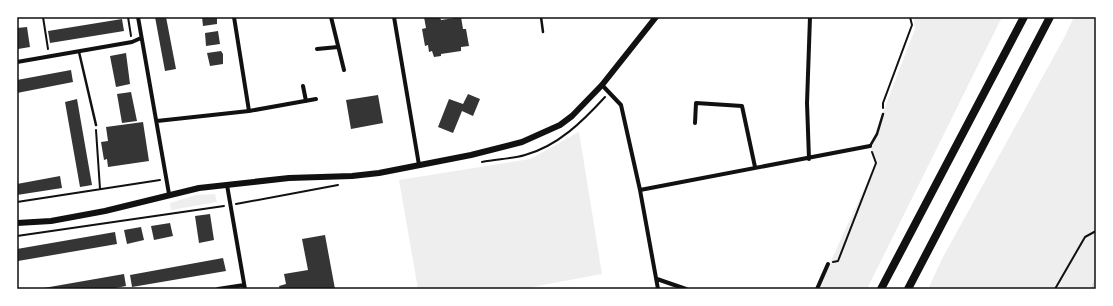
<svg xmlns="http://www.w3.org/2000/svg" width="1113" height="306" viewBox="0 0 1113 306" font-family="'PT Sans Narrow',sans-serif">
  <rect width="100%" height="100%" fill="#fff"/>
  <!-- green -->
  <path fill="#eee" d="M913,17H1002L867,289H818L876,163L870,146L915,29Z
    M1074,17H1096V289H928L943,257L1063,40Z
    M579,132L602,274L532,287L531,289H418L399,180L530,159Z
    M215,194L217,202L171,210L170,203L196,195Z"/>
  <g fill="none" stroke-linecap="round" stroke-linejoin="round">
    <!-- stream -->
    <path stroke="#d9d9d9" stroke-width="3" d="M1092,289L1096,280"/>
  </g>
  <!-- building -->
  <path fill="#353535" d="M155,17H166L176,69L165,71Z
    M202,17H217V24L203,26Z
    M424,17H440L441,20L461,17L463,29H466L469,46L461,47V51L441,54V56L434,57L432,51L429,52L428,45L425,46L422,29L426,28Z
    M122,19L124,31L50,43L48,31Z
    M27,27L30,47L18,49L17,28Z
    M218,31L220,44L206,46L205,33Z
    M221,51L223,54V64L210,66L207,53Z
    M126,53L130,84L116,87L110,56Z
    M71,70L73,82L17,93V80Z
    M131,92L137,121L122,123L117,94Z
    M468,94L480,99L473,116L462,111L453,133L438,127L449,99L463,104Z
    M378,95L383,123L351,129L346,100Z
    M77,99L92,185L80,187L65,102Z
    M143,122L149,161L108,167L107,159L104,160L101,142L108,141L106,127Z
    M60,176L62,188L17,195V184Z
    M210,214L214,240L199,243L195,216Z
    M170,223L173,236L154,240L151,226Z
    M141,227L144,240L127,244L124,230Z
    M115,232L117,244L18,261L17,249Z
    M325,235L335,289H280L279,286L286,284L284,274L308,270L302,239Z
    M223,258L226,271L132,287L130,275Z
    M124,274L126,286L110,289H38Z"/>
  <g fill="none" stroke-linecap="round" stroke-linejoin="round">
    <!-- path -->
    <path stroke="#111" stroke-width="2" d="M43,17L48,49
      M128,17L131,36
      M883,108V103L912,25L910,17
      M96,130L100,189
      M482,162C496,159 512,159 525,155C558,146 583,121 605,97
      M17,202L160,180
      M236,204L338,185
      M17,236L224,206
      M833,262L838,261L876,163L872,152
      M1055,289L1085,237L1096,231"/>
    <!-- service -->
    <path stroke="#111" stroke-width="2.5" d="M541,17L543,32
      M79,52L96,125
      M870,146L877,134L883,114"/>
    <!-- minor -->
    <path stroke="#111" stroke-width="4" d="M138,17L169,194
      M234,17L249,111
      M331,17L344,70
      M394,17L419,165
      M317,49L338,47
      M17,62L132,42L141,38
      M602,85L621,105L640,190L658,289
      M303,86L306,101
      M157,121L249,111L316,99
      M695,123L696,103L742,106L755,167
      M809,159L807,103L810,17
      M227,185L245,289
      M640,190L870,146
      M657,279L686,289
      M218,289L244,285
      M817,289L828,264"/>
    <!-- secondary -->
    <path stroke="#111" stroke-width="6" d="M17,223L51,221L105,211L199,188L289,178L352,176L379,173L471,155L522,142L560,125L572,116L602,85L656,17"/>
    <!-- motorway -->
    <path stroke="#111" stroke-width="8" d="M881,289L1024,17
      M908,289L1050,17"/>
  </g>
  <!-- border -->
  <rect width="1113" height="306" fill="none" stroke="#ffffff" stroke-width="36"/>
  <rect x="18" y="18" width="1077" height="270" fill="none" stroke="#111" stroke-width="1.5"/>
</svg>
